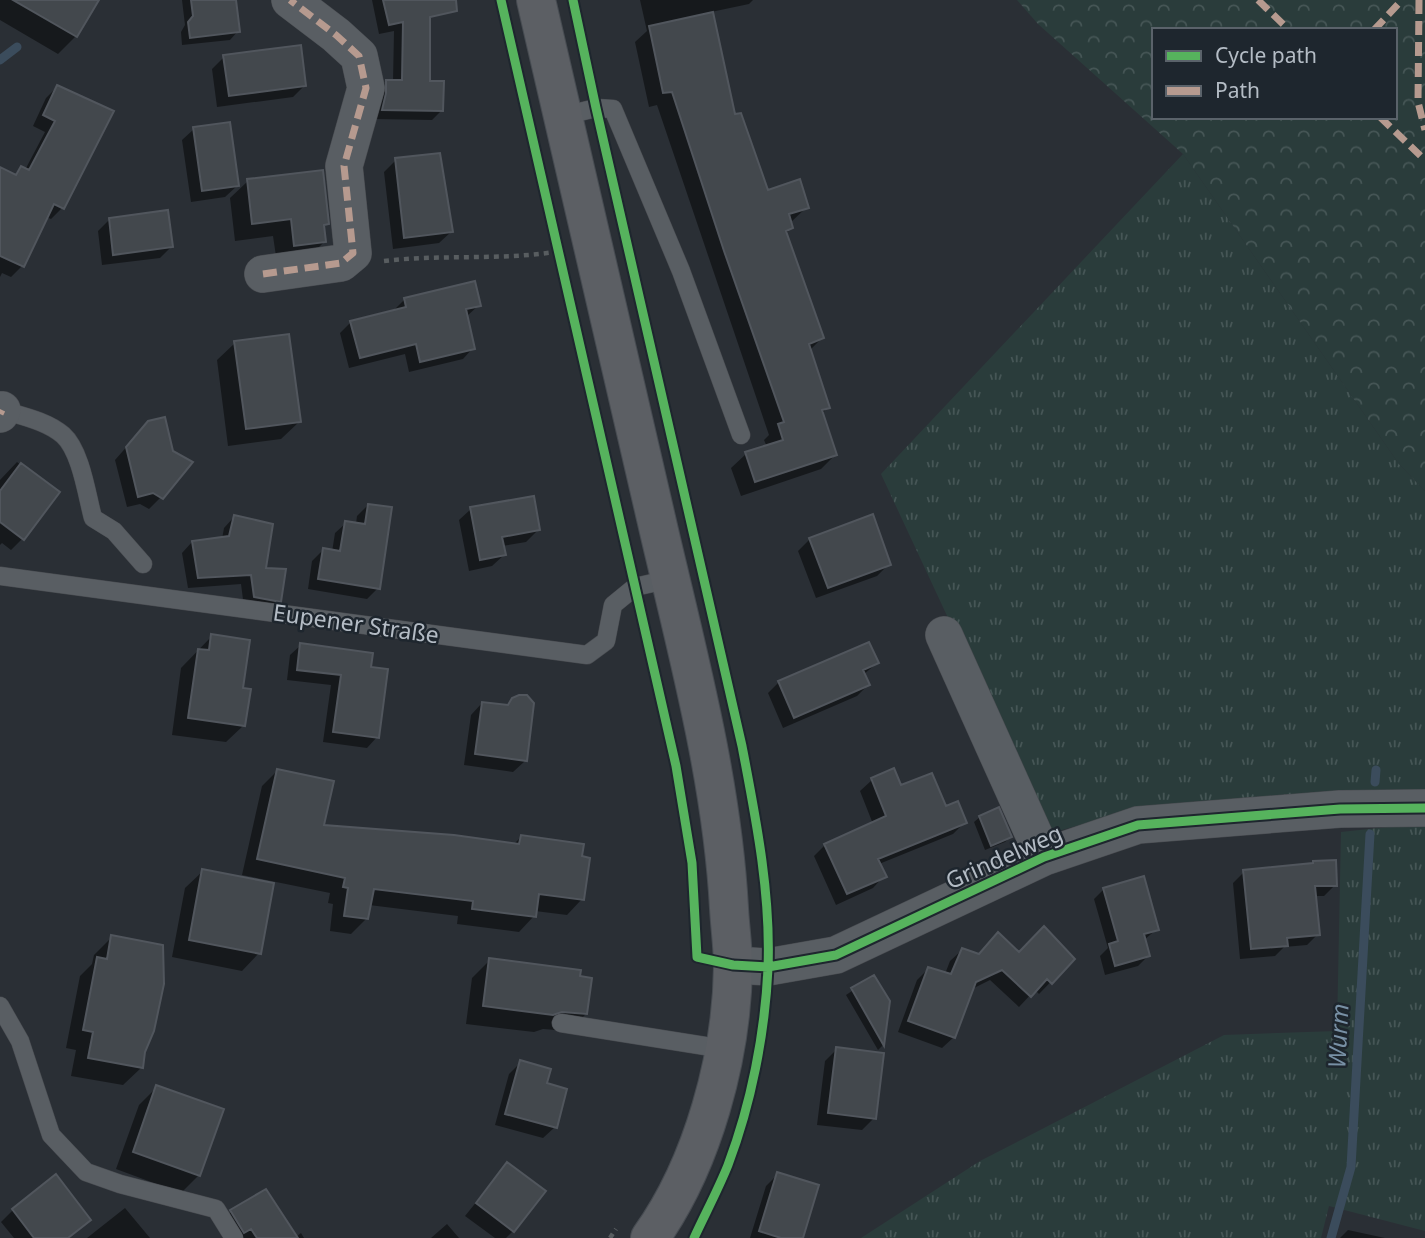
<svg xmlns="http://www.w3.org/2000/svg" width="1425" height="1238" viewBox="0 0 1425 1238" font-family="'Noto Sans',sans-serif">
  <defs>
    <pattern id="grass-tufts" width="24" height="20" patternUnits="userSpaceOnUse" patternTransform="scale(1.75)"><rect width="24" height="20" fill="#2a3c3b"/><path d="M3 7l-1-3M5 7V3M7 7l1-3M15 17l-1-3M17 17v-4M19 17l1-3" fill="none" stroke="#465656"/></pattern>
    <pattern id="forest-crowns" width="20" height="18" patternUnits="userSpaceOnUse" patternTransform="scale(1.75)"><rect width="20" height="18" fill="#2a3c3b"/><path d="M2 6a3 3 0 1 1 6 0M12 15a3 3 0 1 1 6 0" fill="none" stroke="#465656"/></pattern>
  </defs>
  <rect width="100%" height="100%" fill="#2a2f35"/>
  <!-- grass -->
  <path fill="url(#grass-tufts)" d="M1183,154L1399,464L1425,491V790L1106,818L1058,831L1044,824L881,474Z
    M1425,823V1231L1329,1206L1321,1238H861L980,1161L1224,1035L1337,1031L1341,832Z"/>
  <!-- forest -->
  <path fill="url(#forest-crowns)" fill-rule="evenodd" d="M1017,0H1425V491L1399,464L1183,154L1038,24ZM1154,30H1395V117H1154Z"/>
  <!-- shadow -->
  <path fill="#0007" d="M0,0H97L76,36L58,54L0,20Z
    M182,0H234L238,31L230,40L182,45L181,32L185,25Z
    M372,0H425L428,83L442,110L432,120L373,119L376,92L386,82H393L394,31L379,34Z
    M640,0H753L749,4L711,12L733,115L767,192L807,207L790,223L791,228L786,234L822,338L809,351L828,407L822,414L835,455L821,469L741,496L731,468L746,454L767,447L764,440L769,435L657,105L649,107L635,42L647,31Z
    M224,57L305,85L293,97L217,107L212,69Z
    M57,87L112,112L62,208L51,219L46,217L22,266L11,277L2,273L0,277V169L13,176L21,168L25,170L45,132L33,126L46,98Z
    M194,129L237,186L225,197L191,202L182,140Z
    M396,160L451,232L439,243L393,249L384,172Z
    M248,181L327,223L322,228L324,242L307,259L277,263L273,236L235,241L230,198Z
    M110,219L172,246L160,258L102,265L98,231Z
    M405,299L479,305L466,317L473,348L463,359L409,372L405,354L349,368L340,333L351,322L394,310Z
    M235,343L299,422L281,439L228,446L217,360Z
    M137,435L161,497L149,509L140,504L127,507L115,460Z
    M17,462L57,493L23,538L11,550L2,543L0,545V480Z
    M368,505L378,588L367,599L308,589L312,561L323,550L332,552L335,533L346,523L356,524L357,516Z
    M471,509L538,530L526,542L502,546L504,555L492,566L469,571L459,520Z
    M234,517L280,601L269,612L244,607L241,584L188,588L182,553L192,542L222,539L224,528Z
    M810,539L889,564L877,576L816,598L798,551Z
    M212,636L241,690L244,725L226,742L172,735L181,668Z
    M301,645L369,668L377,737L367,748L323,742L331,685L287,680L290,655Z
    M877,663L863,675L868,685L857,696L783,728L768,693L779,682Z
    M513,699L525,761L513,772L464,765L471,715L482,703L506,707Z
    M277,771L322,827L513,845L521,837L580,858L582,899L567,915L535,911L534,916L519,932L457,924L458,916L369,905L367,918L351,934L330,931L333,904L328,903L330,893L242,875L262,786Z
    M893,771L900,788L945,808L965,822L953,834L879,864L884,876L873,888L836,905L814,856L825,845L873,824L860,791L872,780Z
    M980,817L1010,837L1005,842L985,850L974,822Z
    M203,871L259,953L242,971L172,957L185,888Z
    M1244,872L1335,885L1324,896H1314L1318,934L1307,945L1284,947L1275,956L1240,959L1233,883Z
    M1104,889L1157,929L1144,940L1148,956L1138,966L1105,975L1100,956L1108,948L1094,899Z
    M112,937L144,1052L141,1068L123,1085L71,1076L76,1050L66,1048L80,976L92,964L94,955Z
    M962,950L978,955L1019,954L1073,959L1039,994L1035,990L1019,1007L990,980L972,989L954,1037L942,1048L898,1032L917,980L928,969L945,974L950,961Z
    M490,960L586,1014L568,1031L543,1029L534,1032L466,1024L472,978Z
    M873,977L888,1001L883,1045L878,1050L846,995Z
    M837,1049L874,1118L862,1130L817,1125L825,1061Z
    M521,1062L545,1085L555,1127L543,1138L495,1125L509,1074Z
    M157,1087L199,1175L181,1193L116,1169L139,1105Z
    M507,1164L513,1231L506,1238H495L465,1216Z
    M778,1174L801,1238H750L766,1186Z
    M125,1208L150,1238H87Z
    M13,1210L89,1219L69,1238H14L1,1222Z
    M231,1212L296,1237L301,1233L304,1238H231L221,1222Z
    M447,1224L459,1238H431Z
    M1348,1230L1385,1238H1340Z"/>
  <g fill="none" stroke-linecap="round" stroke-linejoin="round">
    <!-- stream -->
    <path stroke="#3b4c5c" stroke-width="9" d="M0,60L17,47
      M1375,782L1376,770
      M1331,1238L1351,1167L1370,834"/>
  </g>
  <!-- building -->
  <path fill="#43484d" stroke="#51565d" stroke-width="2" d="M13,0H99L77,37Z
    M191,0H236L240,32L190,38L188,22L193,16Z
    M383,0H456L457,11L430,17V81H444L443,111L382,110L386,93V80H402L403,22L389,25Z
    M713,12L735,114L741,113L768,190L800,179L809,208L789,214L793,228L786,231L824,338L809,344L830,408L822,410L837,455L755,482L745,452L783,440L778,424L784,422L724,251L672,92L663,93L649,26Z
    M301,45L306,86L229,96L223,55Z
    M57,85L114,111L64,209L54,204L24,267L0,256V167L16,175L21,166L29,170L55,121L43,115Z
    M230,122L239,186L202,191L193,127Z
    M440,153L453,232L404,238L395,158Z
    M323,170L329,224L324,225L326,242L294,246L291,219L252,224L247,179Z
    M168,210L173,247L113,255L109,218Z
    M475,281L481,306L466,309L475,349L420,362L416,344L360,358L350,321L406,307L404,298Z
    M289,334L301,422L246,429L234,341Z
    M165,417L173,451L193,462L163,499L153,493L138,497L126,447L148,421Z
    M21,463L60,492L24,540L0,522V491Z
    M534,496L540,530L502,537L506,555L480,560L470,507Z
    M368,504L392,507L380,589L318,579L323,548L340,551L345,521L365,524Z
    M873,514L891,565L828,588L809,538Z
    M234,515L273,524L266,568L286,569L281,602L254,597L251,575L198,578L192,541L229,536Z
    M211,634L250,640L243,688L251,689L245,726L188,718L198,649L209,650Z
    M869,642L879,663L863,670L870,685L794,718L778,681Z
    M300,643L373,653L371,667L388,669L379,738L333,732L341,675L297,670Z
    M519,695H527L534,703L527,761L475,754L482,702L508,705L512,698Z
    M894,768L901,785L932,773L946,806L958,801L967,823L878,859L887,877L847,894L824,844L886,816L871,778Z
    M277,769L334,781L324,825L454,835L519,844L521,835L584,844L582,856L590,858L584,900L539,894L536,917L472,909L473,901L374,889L368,919L344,916L348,888L343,887L345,878L257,859Z
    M999,807L1012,837L991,846L979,816Z
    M1336,860L1337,886H1315L1320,935L1287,938L1288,946L1251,949L1243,870L1313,863V861Z
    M202,869L274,883L261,954L189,940Z
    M1144,876L1159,930L1144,934L1150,956L1115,966L1109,944L1118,941L1103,888Z
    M1044,926L1075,959L1052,984L1047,979L1031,997L1002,970L976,982L955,1038L908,1021L928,967L951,974L962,948L979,954L998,932L1019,952Z
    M111,935L163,945L164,984L154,1031L145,1052L143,1068L88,1058L93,1032L83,1030L97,957L107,959Z
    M489,958L581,970L580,976L592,978L587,1014L562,1012L553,1015L483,1006Z
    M874,975L890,1001L884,1046L851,988Z
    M836,1047L884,1053L876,1119L828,1113Z
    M520,1060L551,1069L547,1083L567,1089L557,1128L505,1114Z
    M156,1085L224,1109L200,1176L133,1152Z
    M507,1162L546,1191L514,1232L476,1203Z
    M777,1172L819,1185L803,1238H781L759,1231Z
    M56,1174L91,1220L68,1238H34L12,1209Z
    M266,1189L298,1238H257L251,1229L244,1233L230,1210Z"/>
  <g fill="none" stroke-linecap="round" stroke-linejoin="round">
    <defs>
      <path id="service" d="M563,116L596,108L613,109L681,271L741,435
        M2,410C22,416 47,421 63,435C81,451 87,496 93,518L114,531L143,564
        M0,576L587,655L606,641L613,605L635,587L670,579
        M0,1006L20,1041L51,1135L86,1172L120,1184L216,1209L234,1238
        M561,1023L724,1049"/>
      <path id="minor" d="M263,274L341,263L353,253L344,166L366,88L359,56L336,35L290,0
        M0,414L2,410
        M944,635L1044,857
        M733,965L768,967L836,955L1044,857L1138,825L1340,809L1425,808"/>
      <path id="primary" d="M536,0C577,177 618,354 659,531C688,655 722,780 729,908C730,927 733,947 733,966C732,1056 703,1164 650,1238"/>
    </defs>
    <!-- service casing -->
    <use href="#service" stroke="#484b50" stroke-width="19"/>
    <!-- minor casing -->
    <use href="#minor" stroke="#484b50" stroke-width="38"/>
    <!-- primary casing -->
    <use href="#primary" stroke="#474c52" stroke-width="40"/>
    <!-- path -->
    <path stroke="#585d60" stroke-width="4.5" stroke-dasharray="5 5" stroke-linecap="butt" d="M384,261C443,254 502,261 561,251
      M610,1238L616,1229"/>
    <!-- service -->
    <use href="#service" stroke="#595e63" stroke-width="18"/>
    <!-- minor -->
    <use href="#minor" stroke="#595e63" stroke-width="37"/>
    <!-- primary -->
    <use href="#primary" stroke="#5c5f64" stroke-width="38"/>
    <!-- quiet -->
    <path stroke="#b69a8f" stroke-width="7" stroke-dasharray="14 7" stroke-linecap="butt" d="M1258,0L1289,30
      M1419,0L1418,102L1425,130
      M1374,30L1402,0
      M1380,117L1425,160
      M263,274L341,263L353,253L344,166L366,88L359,56L336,35L290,0
      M0,414L2,410"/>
    <defs>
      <path id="cycleway" d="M501,0L676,766L692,863L697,957L733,965L768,967L836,955L1044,857L1138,825L1340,809L1425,808
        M573,0L596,108L742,746C756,819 771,894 768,968C765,1034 751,1104 728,1165C718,1190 705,1214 694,1238"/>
    </defs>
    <!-- cycleway casing -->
    <use href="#cycleway" stroke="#1e262e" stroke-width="13"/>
    <!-- cycleway -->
    <use href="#cycleway" stroke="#56b35d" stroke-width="9"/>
  </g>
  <g text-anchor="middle" stroke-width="5" stroke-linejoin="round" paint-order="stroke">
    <!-- street labels -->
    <g font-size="23" fill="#b4bcc5" stroke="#1e262e">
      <text transform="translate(356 624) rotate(8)" y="8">Eupener Straße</text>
      <text transform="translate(1004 857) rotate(-24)" y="8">Grindelweg</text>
    </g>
    <!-- water labels -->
    <g font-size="24" font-style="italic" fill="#7890a5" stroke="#1e262e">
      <text transform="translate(1339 1036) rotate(-87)" y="8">Wurm</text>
    </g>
  </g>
  <!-- legend -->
  <rect x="1152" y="28" width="245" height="91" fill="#1e262e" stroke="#5a626a" stroke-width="2"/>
  <rect x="1166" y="51" width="35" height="10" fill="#56b35d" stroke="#5a626a" stroke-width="2"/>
  <text x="1215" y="63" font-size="21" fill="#b4bcc5">Cycle path</text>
  <rect x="1166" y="86" width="35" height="10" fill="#b69a8f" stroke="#5a626a" stroke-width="2"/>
  <text x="1215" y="98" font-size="21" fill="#b4bcc5">Path</text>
</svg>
